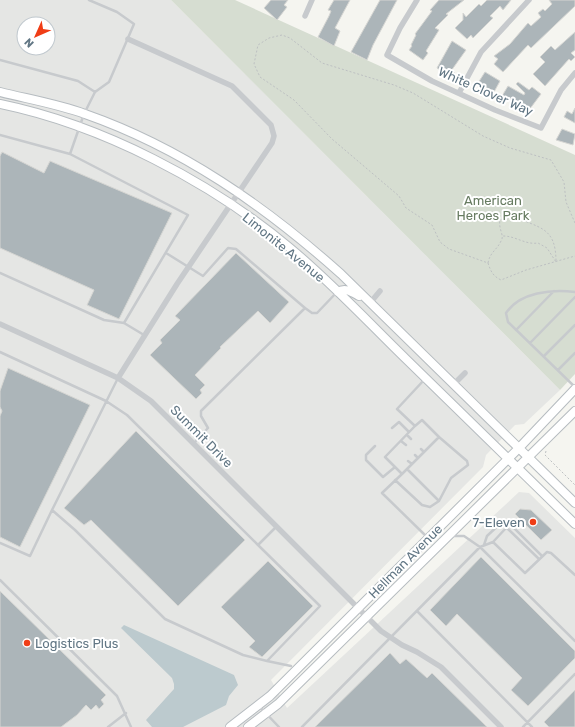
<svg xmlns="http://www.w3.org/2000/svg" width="575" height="727" viewBox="0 0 575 727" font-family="Rubik,sans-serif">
  <rect width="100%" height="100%" fill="#f5f5f0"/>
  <!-- built -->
  <path fill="#e5e6e4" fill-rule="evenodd" d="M0,0H171L560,390L524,424L515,425L486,455L483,467L271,680L287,708L519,492L529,493L575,538V727H0ZM24,24H48V48H24Z"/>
  <!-- green -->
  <path fill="#d6ddd1" d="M171,0H235L575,155V374L560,390Z"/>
  <!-- water -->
  <path fill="#bccace" d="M124,625L234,675L238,685L229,696L226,705L183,727H152L146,720L174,689V684L172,678L121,628Z"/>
  <!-- building -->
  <path fill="#acb5b9" stroke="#d6d6d3" d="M271,0H288L284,5L287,7L277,20L264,8Z
    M334,0H350L335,28L340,31L334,46L318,37L329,16L331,11L328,10Z
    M380,0H397L373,45L367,60L351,52Z
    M439,0H464L446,14L448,15L435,28L439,30L426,51L428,53L423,60L409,50L412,46L411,45L416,35L415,34L432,11L430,10Z
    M487,0H511L503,10L500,6L490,16L493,18L473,38L471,35L467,39L455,28L463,20V13L466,17L479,4L481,6Z
    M549,0H575V6L531,48L528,45L503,72L494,64L498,59L494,56L510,44L528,23L531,26L541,17L538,13L543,9L545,11L552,4Z
    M575,32V50L571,53L575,57L571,61L569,59L545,86L533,74L545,62L540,57L551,46L555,50Z
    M452,41L466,50L451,71L455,73L452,77L437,68Z
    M485,72L500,81L494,92L478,83Z
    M518,82L529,90L532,87L541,94L529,110L518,101L516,104L502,96L508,86L524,95L525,93L516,84Z
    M575,108V123L564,117L567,111L572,114Z
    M562,129L575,134L573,145L556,140Z
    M2,152L44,173L50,161L172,213L119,319L87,305L94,290L0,248V156Z
    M236,253L289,302L270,323L258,311L220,347L221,348L195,375L205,385L200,390L202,393L196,399L150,355L162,343L160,340L180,320L175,316Z
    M8,368L90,405L20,547L0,537V416L2,411L0,407V391Z
    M136,431L245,540L178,606L91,520L84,525L64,508Z
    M520,509L531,510L552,530L541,540L515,514Z
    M481,557L575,651V658L528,706L511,690L522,678L457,614L446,626L430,610Z
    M268,561L313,606L262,657L249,647L255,641L221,607Z
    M0,591L106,695L101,700L104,704L99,709L96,705L91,710L86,705L77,715L61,727H0Z
    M390,653L400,664L406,659L427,678L432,673L487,727H315Z
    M575,690V727H549L544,722Z"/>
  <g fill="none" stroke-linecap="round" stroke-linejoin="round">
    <defs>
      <path id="secondary" d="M0,92C28,99 58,104 85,114C182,148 265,206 341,274L575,503
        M0,104C102,125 211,182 290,248C331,282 368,322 406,359C462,414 519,469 575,524
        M338,292C345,287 352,292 359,296
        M230,727L270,696L519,448L575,389
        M248,727L278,704L575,411"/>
    </defs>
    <!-- secondary casing -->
    <use href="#secondary" stroke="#b6bcc0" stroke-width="10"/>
    <!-- path -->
    <path stroke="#bdc0c2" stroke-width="1" stroke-dasharray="2 2" stroke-linecap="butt" d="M575,223L566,202L564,182L551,160L510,148L483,136L413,93L394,85L322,63L290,38L282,35L269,38L258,45L254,64L260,77L294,100L332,139L399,196L406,208L432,225L440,242L449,249L488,263C491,272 493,276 501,280L526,270L575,256
      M488,263C490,252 497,250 501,241C505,236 498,229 500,220L512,215C538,229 556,225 556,262L547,248L538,243C525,245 516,236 503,236
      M546,451L545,455L575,485"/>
    <!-- lane -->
    <path stroke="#c7cacd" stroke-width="2.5" d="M0,60L78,81L95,92
      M0,135L70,154L84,114L95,92L109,82L134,24L117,12L89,0
      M70,154L188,215L124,323
      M166,253L203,276L228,248L236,249L305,308L201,411V416L208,428L194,443
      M0,273L104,320L124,323L144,335
      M575,292C552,289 520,292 506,313L508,322L575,387
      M305,308L312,313H317L337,292
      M516,330L554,291
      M530,343L575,297
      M0,352L106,401L127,415L258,545
      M544,356L575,325
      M558,370L575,353
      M424,380L397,409L415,426L385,457L402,474L382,493L427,537
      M392,428L399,422L409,432
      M407,435L411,439
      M401,441L406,445
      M375,446L366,455V460L383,477L395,467
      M421,449L424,452
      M415,455L418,458
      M408,461L412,464
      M402,474L439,437L422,420L415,426
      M395,480L422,505L430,507L439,501L407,469
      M439,501L451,478L468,465L467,461L439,437
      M52,510L118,378
      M277,526L258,545L320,606L267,661L291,666
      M452,536H464L480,547L493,542L506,528L508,529L539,559
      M493,542L525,573L547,552L551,553L575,575
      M0,543L30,556L52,510L75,530L165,619L243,655L267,661
      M484,545L487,536L504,520L507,521L542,556
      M0,580L117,696L131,727
      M417,611L532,727
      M259,706L279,727
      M108,727L126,713
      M302,727L480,547L575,641
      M523,727L575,674"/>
    <!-- street -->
    <path stroke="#c7cacd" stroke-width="5.5" d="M417,0L400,28L387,55L432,81L495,110L541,128L561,90L575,73
      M305,16L312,0
      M459,93L481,52L529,0
      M370,303L380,291
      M0,324L118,378L151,401L381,631L402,645L417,652L441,667L501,727
      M118,378L177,284L272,143L274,136L271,125L232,86L128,39
      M454,384L465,373"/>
    <!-- secondary -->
    <use href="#secondary" stroke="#fff" stroke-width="8"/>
  </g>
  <!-- markers -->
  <g fill="#f03d16" stroke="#fff" stroke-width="1.5">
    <circle cx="533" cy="522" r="4"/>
    <circle cx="27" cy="643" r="4"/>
  </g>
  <g text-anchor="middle" stroke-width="4" stroke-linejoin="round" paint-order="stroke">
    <!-- street labels -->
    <g font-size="13" fill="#617684" stroke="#fff">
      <text transform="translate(486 91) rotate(24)" y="5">White Clover Way</text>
      <text transform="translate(284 247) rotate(39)" y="5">Limonite Avenue</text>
      <text transform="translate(202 436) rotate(45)" y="5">Summit Drive</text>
      <text transform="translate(405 561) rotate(-45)" y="5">Hellman Avenue</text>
    </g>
    <!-- park labels -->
    <g font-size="13" fill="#677b61" stroke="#fff">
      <text x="493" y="205">American<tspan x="493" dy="15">Heroes Park</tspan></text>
    </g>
    <!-- poi labels -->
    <g font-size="13" fill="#617684" stroke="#fff" text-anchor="end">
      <text x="525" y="527">7-Eleven</text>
      <text x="35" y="648" text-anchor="start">Logistics Plus</text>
    </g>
  </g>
  <!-- north arrow -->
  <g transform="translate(36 36) rotate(225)"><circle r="19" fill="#ffffff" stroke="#c0c8ce"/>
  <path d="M0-3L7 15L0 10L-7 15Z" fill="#f03d16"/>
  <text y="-6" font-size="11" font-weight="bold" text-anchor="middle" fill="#617684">N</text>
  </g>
</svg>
